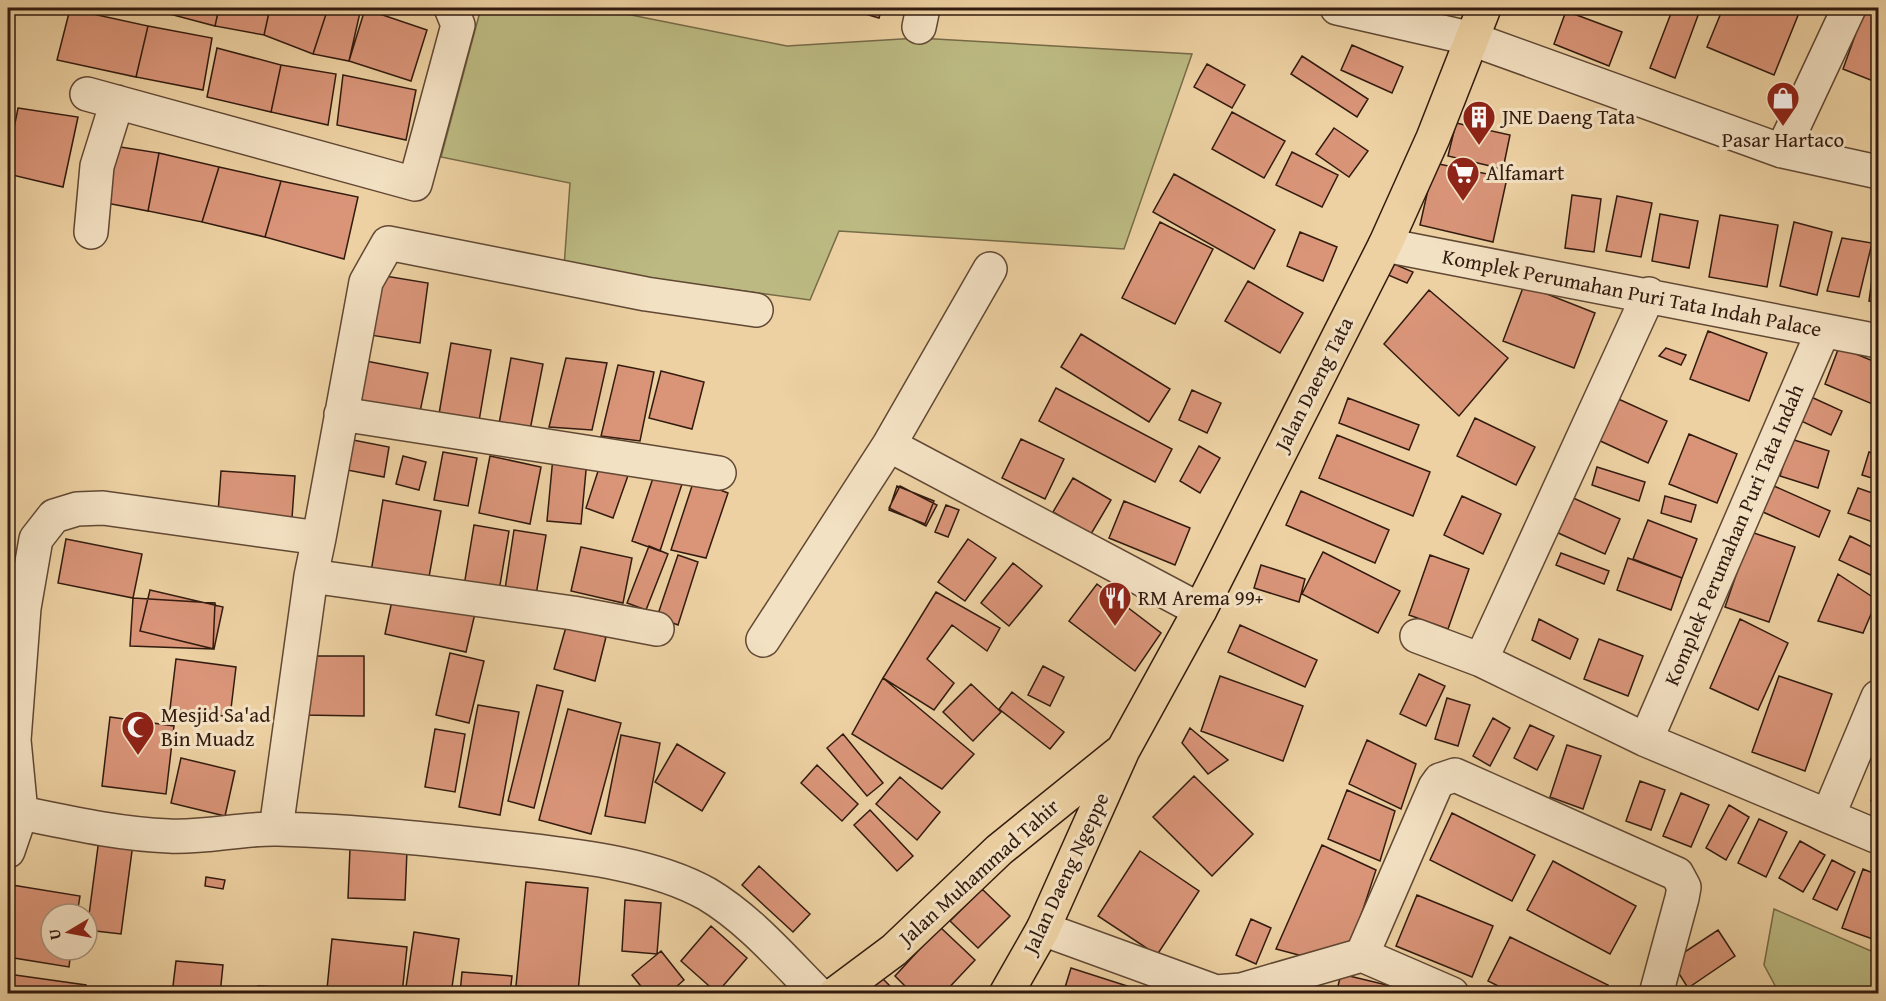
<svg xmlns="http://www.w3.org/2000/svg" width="1886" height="1001" viewBox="0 0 1886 1001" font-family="'Gentium Book Plus',serif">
  <rect width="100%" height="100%" fill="#edd1a2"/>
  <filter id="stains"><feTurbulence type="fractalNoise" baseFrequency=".00333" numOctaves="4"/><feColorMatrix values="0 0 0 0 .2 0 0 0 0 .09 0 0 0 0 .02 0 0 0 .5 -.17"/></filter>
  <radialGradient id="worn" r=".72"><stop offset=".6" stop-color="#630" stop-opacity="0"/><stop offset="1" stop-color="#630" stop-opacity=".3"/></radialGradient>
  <!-- green -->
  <path fill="#bcba82" stroke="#776a48" stroke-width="1.5" d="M481,8H596L787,46L918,38L1192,54L1124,249L839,231L810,300L564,267L570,183L441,157Z
    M1774,909L1878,954V993H1779L1764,965Z"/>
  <!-- building -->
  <path fill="#da9579" stroke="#321b0f" stroke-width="1.5" d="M163,8H219L215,26L162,12Z
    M219,8H270L264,35L215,26Z
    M270,8H328L313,54L264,35Z
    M328,8H361L349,61L313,54Z
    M841,8H886V11H841Z
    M845,8H882L879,18Z
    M1673,8L1700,10L1675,78L1650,68Z
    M1723,8H1801L1774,75L1707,47Z
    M1865,8H1878V83L1843,69Z
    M70,9L148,26L136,77L57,60Z
    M365,9L427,30L411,81L349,61Z
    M1566,11L1622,32L1609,66L1554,44Z
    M148,26L212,38L203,90L136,77Z
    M1352,45L1403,67L1392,93L1341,70Z
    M217,48L281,65L271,112L207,97Z
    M1302,56L1368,99L1357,117L1291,74Z
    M1207,64L1245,85L1232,108L1194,87Z
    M281,65L336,74L328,125L271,112Z
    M343,75L416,90L406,140L337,125Z
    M18,108L78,117L63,187L8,174V158Z
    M1232,112L1285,141L1264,178L1212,149Z
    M1456,123L1510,135L1503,169L1448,156Z
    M1334,128L1368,151L1349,177L1316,154Z
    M114,146L159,153L148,211L101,202Z
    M1292,152L1338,175L1322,207L1276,185Z
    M159,153L219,167L202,222L148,211Z
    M1434,163L1507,178L1493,242L1420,225Z
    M219,167L281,181L265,237L202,222Z
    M1174,174L1275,230L1254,269L1153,212Z
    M281,181L358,197L344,259L265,237Z
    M1572,195L1601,199L1594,252L1565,248Z
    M1617,196L1652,203L1641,257L1606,251Z
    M1660,214L1698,221L1689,268L1652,261Z
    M1720,215L1778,225L1767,287L1709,277Z
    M1160,222L1213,249L1175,324L1122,298Z
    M1794,222L1832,232L1817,295L1780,286Z
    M1300,232L1337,247L1323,281L1287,266Z
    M1842,238L1872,243L1859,297L1827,291Z
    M1875,257H1878V302L1869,301Z
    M1394,264L1413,272L1407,283L1388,275Z
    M379,275L428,283L420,343L370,335Z
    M1248,281L1303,313L1280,353L1225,321Z
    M1524,285L1595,313L1574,368L1503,341Z
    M1429,290L1508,358L1459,416L1384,344Z
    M1708,331L1767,353L1749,401L1690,379Z
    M1081,334L1170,389L1149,422L1061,367Z
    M451,343L491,350L479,421L439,414Z
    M1839,347L1878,363L1877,406L1825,384Z
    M1666,348L1686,355L1681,365L1659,356Z
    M511,358L543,364L530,430L499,424Z
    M566,358L607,363L592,430L549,427Z
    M366,361L428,373L420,412L359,401Z
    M618,365L654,372L640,441L601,436Z
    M661,371L704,382L692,429L649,418Z
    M1056,388L1172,449L1155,482L1039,421Z
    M1192,390L1221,403L1207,433L1179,420Z
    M1809,396L1842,411L1831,435L1799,420Z
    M1614,397L1667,421L1648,463L1596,439Z
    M1348,398L1419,425L1409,450L1339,423Z
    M1475,418L1535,447L1516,485L1457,456Z
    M1689,434L1737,454L1717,503L1669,484Z
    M1337,435L1430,472L1413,516L1319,478Z
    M1021,439L1064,459L1045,499L1002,478Z
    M1791,439L1829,451L1818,488L1780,476Z
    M353,440L389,447L384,477L347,470Z
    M1199,446L1220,458L1200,493L1180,481Z
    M443,452L477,458L468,506L434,500Z
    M1869,452L1878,455V480L1862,475Z
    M403,456L426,462L419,490L396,484Z
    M490,456L541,467L530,524L479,513Z
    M553,457L587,460L581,524L547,521Z
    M602,459L630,470L613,518L586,508Z
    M1597,467L1645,482L1639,501L1592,485Z
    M221,471L295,476L292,518L218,513Z
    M655,472L683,481L660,551L632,541Z
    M1073,478L1111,500L1091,534L1053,512Z
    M694,480L728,493L706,558L671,550Z
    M897,486L934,501L925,524L889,510Z
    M900,486L937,505L926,526L889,508Z
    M1774,486L1830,511L1819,537L1763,512Z
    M1858,488L1878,495V524L1848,513Z
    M1301,491L1389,530L1375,563L1286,525Z
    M1462,496L1501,514L1483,554L1444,535Z
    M1665,496L1696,505L1691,522L1661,513Z
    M1571,497L1620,519L1605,554L1556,532Z
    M383,500L441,511L427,588L370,578Z
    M1124,501L1190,528L1175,565L1109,538Z
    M946,505L959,510L948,537L935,532Z
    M1648,520L1697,539L1682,578L1633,559Z
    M474,525L509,531L499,591L464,586Z
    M514,530L546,535L535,601L504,596Z
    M1751,532L1795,547L1769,622L1725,607Z
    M1850,536L1878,550L1877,578L1839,560Z
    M66,539L142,554L133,598L58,583Z
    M968,539L996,558L965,601L938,582Z
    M649,546L668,554L646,610L627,603Z
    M581,547L632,558L623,603L571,591Z
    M1323,552L1400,591L1378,633L1302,594Z
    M1561,553L1609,571L1604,584L1556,565Z
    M678,555L698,562L678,625L657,617Z
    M1430,555L1469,569L1448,629L1409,615Z
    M1628,558L1682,578L1671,610L1617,590Z
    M1013,563L1042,586L1009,626L981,603Z
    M1261,565L1305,579L1299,602L1254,588Z
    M1838,574L1877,600L1863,633L1818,621Z
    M1097,584L1161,633L1135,671L1069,621Z
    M150,590L223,607L214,649L140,631Z
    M394,591L476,609L466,652L385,634Z
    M936,592L1000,628L987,651L952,625L927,659L954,683L934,710L883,678Z
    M133,598L215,603L213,649L130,646Z
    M1539,619L1578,639L1570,659L1532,640Z
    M1740,619L1788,643L1758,710L1710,688Z
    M1240,625L1317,660L1305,687L1228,652Z
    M566,627L606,637L595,681L554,669Z
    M1599,639L1643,656L1628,696L1584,679Z
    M450,653L484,661L469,723L436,715Z
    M302,656H364V716L302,715Z
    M176,659L236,667L230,717L170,709Z
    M1043,666L1064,677L1050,706L1028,695Z
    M1419,674L1445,686L1426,726L1400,714Z
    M1220,676L1303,706L1283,761L1201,731Z
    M1779,676L1832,694L1805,771L1752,752Z
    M883,678L974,754L942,789L852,734Z
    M971,684L1001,712L973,741L943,712Z
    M537,685L563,691L534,808L508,801Z
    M1012,692L1064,732L1050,749L999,709Z
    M1447,698L1470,705L1458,746L1435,739Z
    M478,705L519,712L500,815L459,807Z
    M568,709L621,723L591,834L539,820Z
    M110,717L174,726L166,794L102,786Z
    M1493,718L1510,728L1490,766L1473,756Z
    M1530,725L1554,736L1537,770L1514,758Z
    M1190,728L1228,760L1208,774L1182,743Z
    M435,729L465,734L455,792L425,787Z
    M843,734L883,783L867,796L827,748Z
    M621,735L660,743L645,823L605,816Z
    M1367,740L1416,764L1401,809L1349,784Z
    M677,744L725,773L702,811L655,782Z
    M1567,745L1601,756L1583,809L1550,797Z
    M181,758L235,771L225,816L171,803Z
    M817,765L858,804L842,821L801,783Z
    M1194,776L1253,834L1212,876L1153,817Z
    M900,777L940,812L917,840L876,804Z
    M1878,777V804L1871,801Z
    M1640,781L1665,790L1651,830L1626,821Z
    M1347,790L1395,811L1380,861L1328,839Z
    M1681,793L1709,805L1691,847L1663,836Z
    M1729,805L1749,817L1726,860L1706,848Z
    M870,810L913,856L897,871L854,825Z
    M1452,813L1535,855L1512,901L1430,860Z
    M1759,819L1787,832L1766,877L1738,863Z
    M100,831L134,836L121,934L87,930Z
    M1800,841L1825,855L1803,892L1779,878Z
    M1322,845L1376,870L1353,940L1306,957L1276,949Z
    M350,848L407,850L405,900L348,898Z
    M1140,851L1199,891L1157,955L1098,916Z
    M1832,860L1855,872L1837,910L1813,899Z
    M1553,861L1636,906L1610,954L1527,910Z
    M759,866L810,914L793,932L742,885Z
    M1863,869L1878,875V941L1842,928Z
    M206,877L225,880L223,889L205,886Z
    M526,882L588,888L578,992L516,986Z
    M12,885L80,896L77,914H51V950H71L69,967L8,957V911Z
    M982,889L1010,916L978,948L950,921Z
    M1417,895L1493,926L1472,977L1396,946Z
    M625,900L661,903L657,954L622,951Z
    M1251,919L1271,928L1256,964L1236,955Z
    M711,926L747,958L717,993L681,961Z
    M940,927L975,960L943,994H913L895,976Z
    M1718,930L1735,956L1688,988L1671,961Z
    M414,932L459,939L451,994H405Z
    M1510,937L1608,985L1603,994H1514L1488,981Z
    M332,939L407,947L402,994L327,989Z
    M661,951L684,980L668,994H647L632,975Z
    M176,961L223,965L220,994H172Z
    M1071,968L1152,994H1063Z
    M462,972L512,976L510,994H460Z
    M8,974L86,985L87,994H8Z
    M1341,974L1391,986L1389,994H1336Z
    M882,978L898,994H867Z
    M258,986L313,989V994H257Z"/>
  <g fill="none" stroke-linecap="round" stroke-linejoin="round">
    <defs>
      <path id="minor" d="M1337,8L1469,38L1782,151L1878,172
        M919,27L923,8
        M87,94L415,184L458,25L451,8
        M1782,151L1849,8
        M91,232L97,166L117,102
        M1385,245L1878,341
        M341,414L719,473
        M889,445L990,269
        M319,538L366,282L388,243L646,294L756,310
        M311,576L573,613L657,629
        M1417,636L1481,660L1646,740L1878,837
        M763,640L889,445L1200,610
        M1481,660L1649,294
        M1646,740L1823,331
        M21,813C70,823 119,834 169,836C205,838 242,828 278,829C358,831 438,840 518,849C578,856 654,864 707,894C749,919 783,959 818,994
        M1828,816L1878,697
        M8,851L21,813L14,740L24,608L36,539L54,516L77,509L103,508L319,538L311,576L276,829
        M1043,929L1216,992L1241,990L1362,955L1452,994
        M1362,955L1435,787L1440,780L1455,775L1677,874L1684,887L1682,898L1656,994"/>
      <path id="major" d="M835,994L894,950L999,850L1119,753
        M1006,994L1043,929L1123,750L1200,610L1385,245L1433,138L1484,8"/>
    </defs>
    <!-- minor casing -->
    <use href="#minor" stroke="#614834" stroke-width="36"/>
    <!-- major casing -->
    <use href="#major" stroke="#321b0f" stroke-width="36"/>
    <!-- minor -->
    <use href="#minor" stroke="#f3e1c3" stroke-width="33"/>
    <!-- major -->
    <use href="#major" stroke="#edd1a2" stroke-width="33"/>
  </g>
  <!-- icons -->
  <defs>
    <symbol id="shop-pin" viewBox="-11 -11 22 30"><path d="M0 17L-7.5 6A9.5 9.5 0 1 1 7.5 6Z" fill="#8f2418" stroke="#f3e1c3"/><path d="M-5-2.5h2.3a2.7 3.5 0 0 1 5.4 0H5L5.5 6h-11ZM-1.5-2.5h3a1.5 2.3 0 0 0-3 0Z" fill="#fff"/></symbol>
    <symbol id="building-pin" viewBox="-11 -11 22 30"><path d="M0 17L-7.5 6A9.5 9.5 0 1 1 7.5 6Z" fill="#8f2418" stroke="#f3e1c3"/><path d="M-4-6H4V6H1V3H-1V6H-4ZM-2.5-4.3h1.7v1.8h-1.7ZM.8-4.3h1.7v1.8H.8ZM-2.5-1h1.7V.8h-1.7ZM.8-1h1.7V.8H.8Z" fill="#fff"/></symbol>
    <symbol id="supermarket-pin" viewBox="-11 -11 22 30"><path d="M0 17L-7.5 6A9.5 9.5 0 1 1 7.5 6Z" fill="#8f2418" stroke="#f3e1c3"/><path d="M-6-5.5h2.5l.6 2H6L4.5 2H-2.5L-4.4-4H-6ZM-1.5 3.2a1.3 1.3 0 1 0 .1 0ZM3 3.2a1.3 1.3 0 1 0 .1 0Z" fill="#fff"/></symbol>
    <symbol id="restaurant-pin" viewBox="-11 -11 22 30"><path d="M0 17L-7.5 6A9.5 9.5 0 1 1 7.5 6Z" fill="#8f2418" stroke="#f3e1c3"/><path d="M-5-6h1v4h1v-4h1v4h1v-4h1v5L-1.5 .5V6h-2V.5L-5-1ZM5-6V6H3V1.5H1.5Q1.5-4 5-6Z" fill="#fff"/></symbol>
    <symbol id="mosque-pin" viewBox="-11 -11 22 30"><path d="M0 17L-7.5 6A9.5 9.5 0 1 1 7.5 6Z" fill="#8f2418" stroke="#f3e1c3"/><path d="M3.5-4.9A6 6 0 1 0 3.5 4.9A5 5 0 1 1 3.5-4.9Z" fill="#fff"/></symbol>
  </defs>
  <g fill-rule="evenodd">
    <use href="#shop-pin" x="1764" y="79" width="38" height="52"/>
    <use href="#building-pin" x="1460" y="98" width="38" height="52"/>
    <use href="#supermarket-pin" x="1444" y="154" width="38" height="52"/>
    <use href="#restaurant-pin" x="1096" y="579" width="38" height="52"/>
    <use href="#mosque-pin" x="119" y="708" width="38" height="52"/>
  </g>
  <g text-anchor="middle" stroke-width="6" stroke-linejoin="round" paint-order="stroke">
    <!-- poi labels -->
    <g font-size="21" fill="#321b0f" stroke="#f3e1c3" text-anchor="start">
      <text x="1502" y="124">JNE Daeng Tata</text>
      <text x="1783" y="147" text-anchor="middle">Pasar Hartaco</text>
      <text x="1486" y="180">Alfamart</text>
      <text x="1138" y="605">RM Arema 99+</text>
      <text x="161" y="722">Mesjid Sa'ad<tspan x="161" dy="24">Bin Muadz</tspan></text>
    </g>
    <!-- street labels -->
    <g font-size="21" fill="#321b0f" stroke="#f3e1c3">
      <text transform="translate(1632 293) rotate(11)" y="7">Komplek Perumahan Puri Tata Indah Palace</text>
      <text transform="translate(1314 384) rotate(-63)" y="7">Jalan Daeng Tata</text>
      <text transform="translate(1734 535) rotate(-67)" y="7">Komplek Perumahan Puri Tata Indah</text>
      <text transform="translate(979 872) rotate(-42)" y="7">Jalan Muhammad Tahir</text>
      <text transform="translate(1066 873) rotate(-65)" y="7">Jalan Daeng Ngeppe</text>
    </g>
  </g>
  <!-- margin -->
  <rect width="1886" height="1001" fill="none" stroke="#edd1a2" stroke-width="30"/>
  <rect x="9" y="9" width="1868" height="983" fill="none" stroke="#321b0f" stroke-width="3"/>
  <rect x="15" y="15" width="1856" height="971" fill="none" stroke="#321b0f" stroke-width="1.5"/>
  <!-- north arrow -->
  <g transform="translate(69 932) rotate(260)"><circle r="28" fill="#f3e1c3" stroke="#a6927b" stroke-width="1.5"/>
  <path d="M0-4.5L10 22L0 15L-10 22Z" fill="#8f2418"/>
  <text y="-9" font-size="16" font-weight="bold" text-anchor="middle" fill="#321b0f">U</text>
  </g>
  <rect width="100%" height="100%" filter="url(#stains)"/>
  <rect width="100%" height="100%" fill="url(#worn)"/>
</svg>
